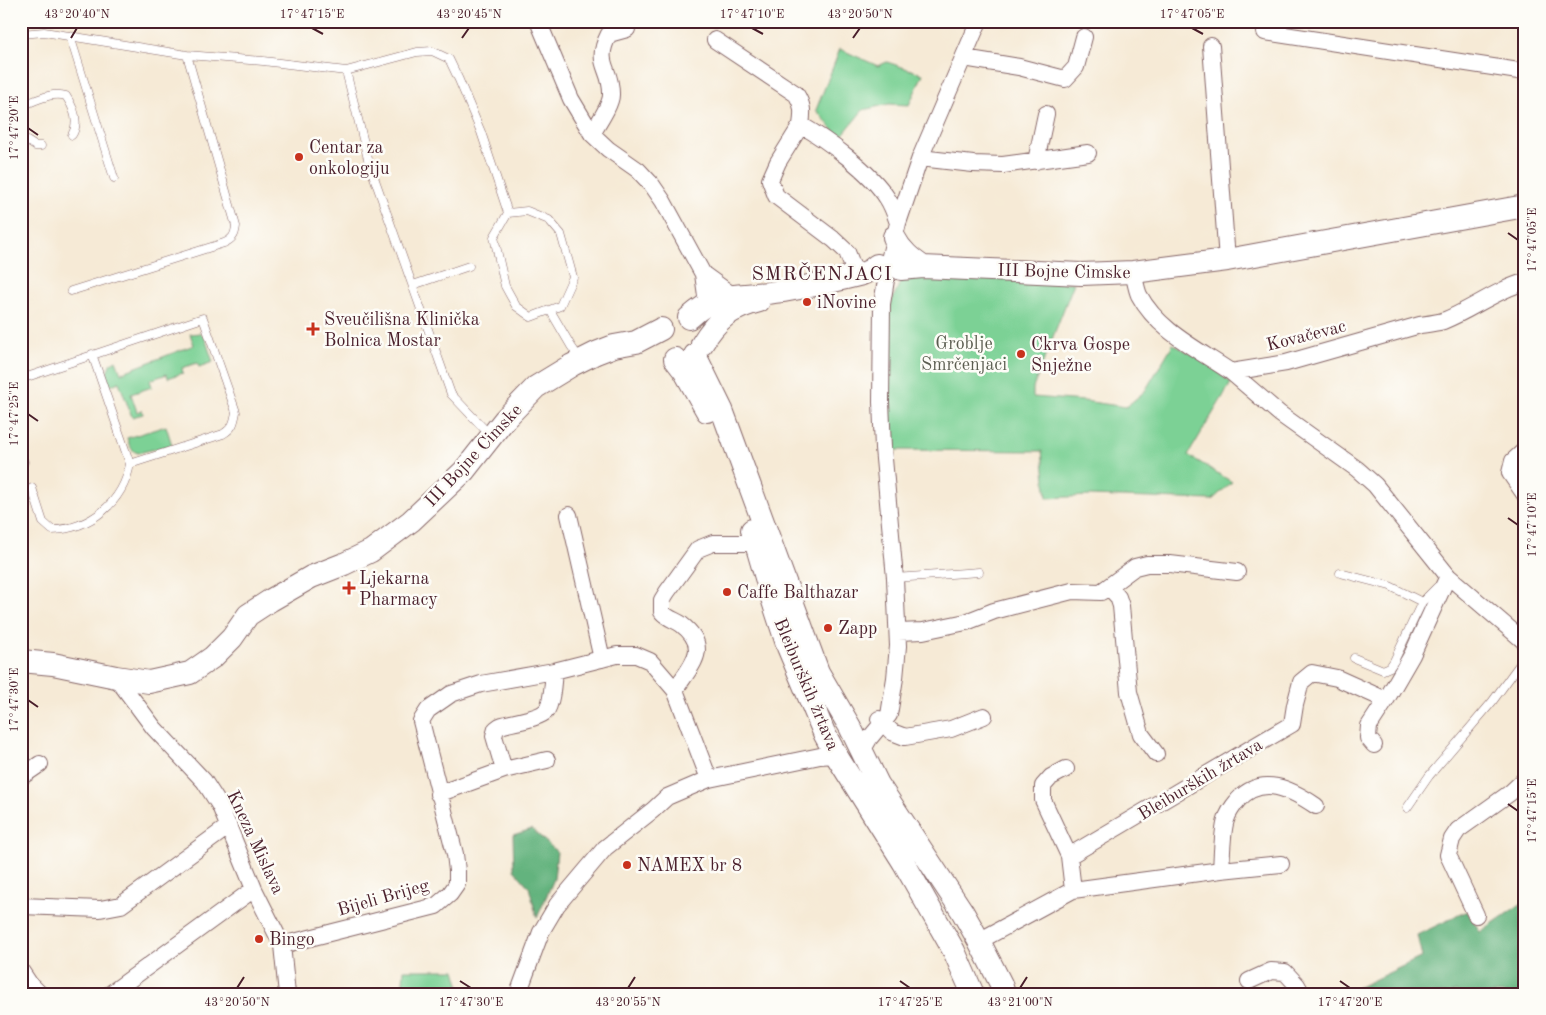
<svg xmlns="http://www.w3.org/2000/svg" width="1546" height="1015" viewBox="0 0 1546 1015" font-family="'Old Standard TT',serif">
  <rect width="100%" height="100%" fill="#fdfcf7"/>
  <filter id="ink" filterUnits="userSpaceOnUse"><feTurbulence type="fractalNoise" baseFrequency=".02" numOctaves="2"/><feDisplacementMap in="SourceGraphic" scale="10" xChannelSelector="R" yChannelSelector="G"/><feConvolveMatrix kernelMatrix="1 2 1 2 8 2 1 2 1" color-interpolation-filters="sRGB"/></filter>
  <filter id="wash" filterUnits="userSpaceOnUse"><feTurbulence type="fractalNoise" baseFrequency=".0096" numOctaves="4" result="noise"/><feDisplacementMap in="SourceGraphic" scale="20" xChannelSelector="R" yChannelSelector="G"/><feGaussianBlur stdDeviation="1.12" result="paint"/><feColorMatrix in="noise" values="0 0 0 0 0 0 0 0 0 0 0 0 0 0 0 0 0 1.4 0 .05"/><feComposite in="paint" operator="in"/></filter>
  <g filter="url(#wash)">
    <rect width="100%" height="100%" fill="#f6ead6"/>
    <!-- green -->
    <path fill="#7bd195" stroke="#627860" d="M840,49L878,66L887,62L923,74L909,105L889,104L863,110L840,138L816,110Z
      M934,274L1074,283L1033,388V397L1084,401L1126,407L1145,391L1173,344L1206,362L1231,383L1188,455L1232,482L1212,500L1090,496L1047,498L1042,451L891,450L886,314L902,278Z
      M200,333L205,338L213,362L199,367L197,363L182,368L183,373L168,378L167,374L150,380L152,387L131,394L137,412L142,410L143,414L132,417L119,382L109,386L107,373L110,364L116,360L121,373L194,345L190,334Z
      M166,426L172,445L138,453C131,451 129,445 127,438Z
      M404,970H455L462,994H402Z"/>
    <!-- forest -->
    <path fill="#64b37e" stroke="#576954" d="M532,829L557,852L554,879L537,918L529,887L514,870L513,835Z
      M1525,901V994H1461L1456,991L1447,994H1344L1422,957L1417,935L1467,911L1480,932Z"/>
  </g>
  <g filter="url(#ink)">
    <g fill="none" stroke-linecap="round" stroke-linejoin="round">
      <defs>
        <path id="lane" d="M21,34L44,32L187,55L263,61L346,71L417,52L432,51L449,59L459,80L481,132L508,213L494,237L505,286L516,306L531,317L560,306L573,277L561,234L549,220L527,211L508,213
          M70,36L114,178
          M346,71L369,163L451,394L490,435
          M21,106C35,101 52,91 66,96C74,108 80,122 72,135
          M21,137L35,146H41
          M413,285L469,266
          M71,291L224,243C233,239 235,235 236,226L187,55
          M550,310L571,346L580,359
          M21,379L203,318L236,412C234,423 233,428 223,434L130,464
          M21,456L24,462
          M32,488L43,522L52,530C90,529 123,503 130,464L92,354
          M1340,573L1390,586L1422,602
          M895,578L979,572
          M1354,658L1383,670L1390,667L1394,661L1422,602L1437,587
          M1407,808L1429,776L1492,702L1525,657"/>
        <path id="street" d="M538,21L571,99L592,134L608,149L638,170L652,185L663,201L703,274
          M1265,32L1525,72
          M715,40L796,94C803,105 803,112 801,125C827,140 871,172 887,198C892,205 895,214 898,223
          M1211,46L1227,260
          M964,58L1019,67L1065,79L1076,67L1084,37
          M801,125L778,162L770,180L776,196L833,239L847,252L856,275
          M592,134C597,125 611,105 611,95C612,67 593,65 609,34L627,29
          M920,158L973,164L1003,165L1088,153
          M1036,161L1046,114
          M890,256L898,223L920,158L979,21
          M1133,272C1135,279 1136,288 1139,295C1158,331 1199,350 1231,372L1286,363L1420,325C1427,324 1436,323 1443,321C1471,310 1496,290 1525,282
          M707,303L703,274L732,295
          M1231,372L1280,414L1357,469L1375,485L1448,576L1525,642
          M1525,450L1513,461L1510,473L1525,495
          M569,515L602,659
          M1109,587L1118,597L1121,606L1129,692L1141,734L1156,754
          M898,632L923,631L966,622L994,611L1072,591L1101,592L1135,567L1147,564H1170L1237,572
          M116,677L154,728L204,781L220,806L254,889L282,945L287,994
          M675,690C691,665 712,648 681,624C675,620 667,618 662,612V600L667,592L698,549L713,543H756
          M879,719L892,732L905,737L951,729L984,716
          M1374,745L1368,738L1369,726L1386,700L1412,655L1448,576
          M862,751L869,739L889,715L895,678L898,646L895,578L883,448L881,402L882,304L886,280
          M1066,769L1051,777L1043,786V800L1069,856L1292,724L1295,705L1301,682L1312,673L1337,678L1386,700
          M504,770L494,736L496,729L500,726C511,722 539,719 546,711C552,704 553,681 554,671
          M21,777L40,764
          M438,794L504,770L547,760
          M1221,870C1222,856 1222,832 1226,820C1228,813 1233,806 1238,800C1262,774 1291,789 1316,806
          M1073,890L1221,870L1281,864
          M21,906L100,909L121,905L229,826
          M1476,915L1448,855L1452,839L1458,830L1510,793L1525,779
          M979,941L1073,890L1069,856
          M282,945L436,906L450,894L457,884V871L455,854L421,721L428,710L451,694L481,684L554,671L617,655H636L650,661L675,690L709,779
          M21,971L29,983L40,994
          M1249,981L1271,971L1285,972L1297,985L1302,994
          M110,994L254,889
          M518,994L541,932L557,905L605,848L653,810L667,797L709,779L820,756L836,755"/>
        <path id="secondary" d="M894,237C901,251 911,259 923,267
          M901,269L923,267L1081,274L1133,272L1227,260L1525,206
          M689,318C721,289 737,298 775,292C804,288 834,281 862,274L871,270L877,265
          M702,344C717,319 731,308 759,301
          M695,355L722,410L818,672L850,727L878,784L962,911L979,941L1001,984L1004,994
          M675,359L685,372L707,411
          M752,530L771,595L788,647L825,735L836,755L904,863L954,951L973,994
          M21,661L53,664L116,677L149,682L190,673L213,657L232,638L248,615L271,600L311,577L344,564L371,551L411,521L464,471L505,419L536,387L572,365L596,353L614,346L636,342L661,329"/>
      </defs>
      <!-- lane casing -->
      <use href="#lane" stroke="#866667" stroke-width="9"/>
      <!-- street casing -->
      <use href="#street" stroke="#866667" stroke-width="18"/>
      <!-- secondary casing -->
      <use href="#secondary" stroke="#866667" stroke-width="24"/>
      <!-- lane -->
      <use href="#lane" stroke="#fff" stroke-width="8"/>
      <!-- street -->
      <use href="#street" stroke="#fff" stroke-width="16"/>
      <!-- secondary -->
      <use href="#secondary" stroke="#fff" stroke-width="22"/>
    </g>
  </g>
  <!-- ticks -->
  <path fill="none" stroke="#4a1f2b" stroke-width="2" d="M312,28L323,34M752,28L763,34M1192,28L1203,34M71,38L77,28M462,38L469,28M853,38L860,28M28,128L38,135M1508,233L1518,240M28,414L38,421M1508,518L1518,525M28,700L38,707M1508,804L1518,811M460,981L471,988M900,981L910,988M1340,981L1350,988M237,988L244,977M628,988L635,977M1020,988L1027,977"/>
  <!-- markers -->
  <g fill="#c8321e" stroke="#fdfcf7" stroke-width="2">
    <circle cx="299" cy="157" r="5"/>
    <circle cx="807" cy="302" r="5"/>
    <path d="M310.5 321.5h5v5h5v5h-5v5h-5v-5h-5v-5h5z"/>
    <circle cx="1021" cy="354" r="5"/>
    <path d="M346.5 580.5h5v5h5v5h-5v5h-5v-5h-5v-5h5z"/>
    <circle cx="727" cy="592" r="5"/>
    <circle cx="828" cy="628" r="5"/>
    <circle cx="627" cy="865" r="5"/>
    <circle cx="259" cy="939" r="5"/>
  </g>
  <g text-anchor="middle" stroke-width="5" stroke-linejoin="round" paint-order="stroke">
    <!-- poi labels -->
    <g font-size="18" fill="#4a1f2b" stroke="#fdfcf7" text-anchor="start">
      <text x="309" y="153">Centar za<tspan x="309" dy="21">onkologiju</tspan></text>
      <text x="817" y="308">iNovine</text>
      <text x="324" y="325">Sveučilišna Klinička<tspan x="324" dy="21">Bolnica Mostar</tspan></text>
      <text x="1031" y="350">Ckrva Gospe<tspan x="1031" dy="21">Snježne</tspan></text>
      <text x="359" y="584">Ljekarna<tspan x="359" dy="21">Pharmacy</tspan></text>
      <text x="737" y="598">Caffe Balthazar</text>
      <text x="838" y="634">Zapp</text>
      <text x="637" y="871">NAMEX br 8</text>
      <text x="269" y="945">Bingo</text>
    </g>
    <!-- street labels -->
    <g font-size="18" fill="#4a1f2b" stroke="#fdfcf7">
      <text transform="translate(1064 271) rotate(1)" y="6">III Bojne Cimske</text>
      <text transform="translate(1306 335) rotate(-14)" y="6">Kovačevac</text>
      <text transform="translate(473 455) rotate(-47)" y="6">III Bojne Cimske</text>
      <text transform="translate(807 684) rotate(67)" y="6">Bleiburških žrtava</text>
      <text transform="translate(1200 779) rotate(-31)" y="6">Bleiburških žrtava</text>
      <text transform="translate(256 842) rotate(65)" y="6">Kneza Mislava</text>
      <text transform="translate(383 897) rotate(-16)" y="6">Bijeli Brijeg</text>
    </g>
    <!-- park labels -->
    <g font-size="18" fill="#5b5d50" stroke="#fdfcf7">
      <text x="964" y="349">Groblje<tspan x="964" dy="21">Smrčenjaci</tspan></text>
    </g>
    <!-- quarter labels -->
    <g font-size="20" letter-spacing="1" fill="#4a1f2b" stroke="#fdfcf7">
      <text x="822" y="280">SMRČENJACI</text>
    </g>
  </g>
  <!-- margin -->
  <rect width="1546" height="1015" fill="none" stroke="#fdfcf7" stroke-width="55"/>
  <rect x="28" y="28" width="1490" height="960" fill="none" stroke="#4a1f2b" stroke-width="2"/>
  <g font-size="12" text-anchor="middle" fill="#4a1f2b">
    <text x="77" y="18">43°20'40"N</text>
    <text x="312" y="18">17°47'15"E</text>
    <text x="469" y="18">43°20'45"N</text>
    <text x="752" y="18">17°47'10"E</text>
    <text x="860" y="18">43°20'50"N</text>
    <text x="1192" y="18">17°47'05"E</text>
    <text transform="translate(14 128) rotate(-90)" y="4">17°47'20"E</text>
    <text transform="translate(1532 240) rotate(-90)" y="4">17°47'05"E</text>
    <text transform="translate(14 414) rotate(-90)" y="4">17°47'25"E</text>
    <text transform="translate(1532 525) rotate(-90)" y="4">17°47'10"E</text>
    <text transform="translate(14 700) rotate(-90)" y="4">17°47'30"E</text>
    <text transform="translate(1532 811) rotate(-90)" y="4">17°47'15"E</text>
    <text x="237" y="1006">43°20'50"N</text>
    <text x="471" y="1006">17°47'30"E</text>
    <text x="628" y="1006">43°20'55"N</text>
    <text x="910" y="1006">17°47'25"E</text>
    <text x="1020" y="1006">43°21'00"N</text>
    <text x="1350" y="1006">17°47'20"E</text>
  </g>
</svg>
